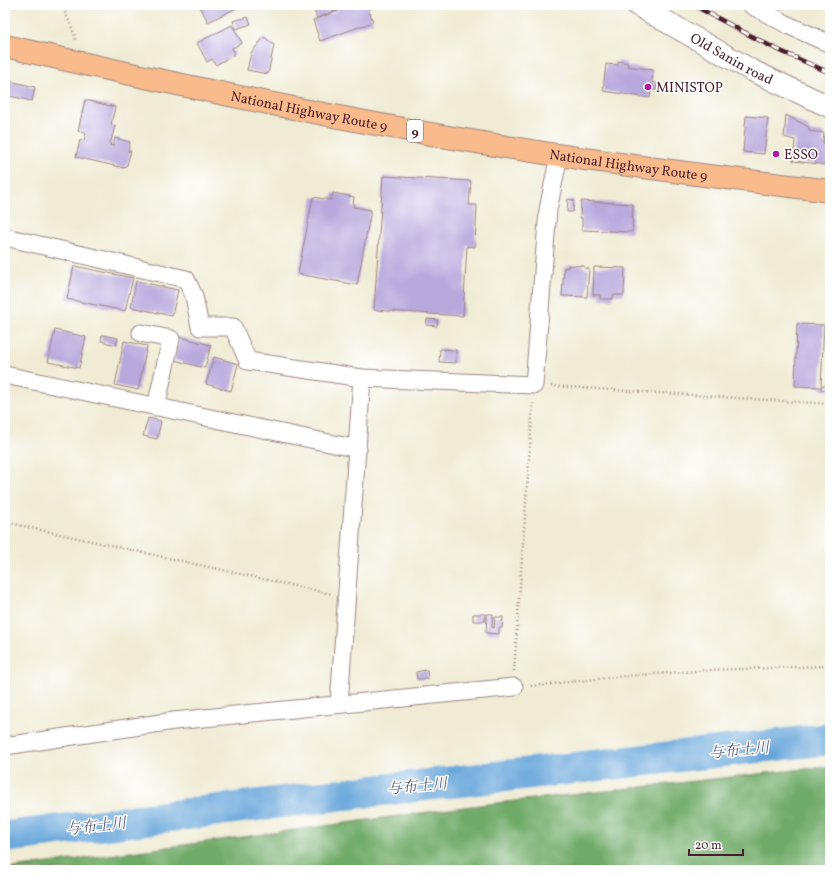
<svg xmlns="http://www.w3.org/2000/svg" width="835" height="875" viewBox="0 0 835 875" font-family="Vollkorn,'Noto Serif JP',serif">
  <rect width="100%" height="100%" fill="#fff"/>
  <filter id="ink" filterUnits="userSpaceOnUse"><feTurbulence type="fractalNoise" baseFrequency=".025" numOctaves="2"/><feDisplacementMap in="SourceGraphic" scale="8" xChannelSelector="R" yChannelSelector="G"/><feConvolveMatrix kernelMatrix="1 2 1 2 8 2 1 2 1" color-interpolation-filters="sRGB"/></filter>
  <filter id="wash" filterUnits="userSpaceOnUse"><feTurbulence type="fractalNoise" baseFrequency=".012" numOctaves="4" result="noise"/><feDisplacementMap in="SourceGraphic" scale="16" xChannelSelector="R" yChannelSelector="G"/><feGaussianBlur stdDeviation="0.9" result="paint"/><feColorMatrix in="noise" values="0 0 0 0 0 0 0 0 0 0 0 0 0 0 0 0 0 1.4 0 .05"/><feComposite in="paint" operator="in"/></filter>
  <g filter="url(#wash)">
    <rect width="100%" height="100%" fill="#efebd4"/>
    <!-- forest -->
    <path fill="#70aa68" stroke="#5d644a" d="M830,766V870H5V869L479,805Z"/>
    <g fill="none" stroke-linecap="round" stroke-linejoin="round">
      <!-- river -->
      <path stroke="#68a6da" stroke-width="32" d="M5,837L338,795L830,739"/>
    </g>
    <g id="blocks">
      <!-- building -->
      <path fill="#b8a9dd" d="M199,5H243L208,22Z
        M312,5H346L341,7L349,5H367L373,22L320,41L313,20L338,11L337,9V10L317,18Z
        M248,17L251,24L236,29L233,21Z
        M232,25L242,43L232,48L235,54L216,65L212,59L207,62L197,43Z
        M264,37L274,45L268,74L247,70L251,53Z
        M618,61L628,63L627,66L653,70L652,83H657L656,90L651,89L650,98L603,91L606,64L618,65Z
        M5,80L35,87L32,101L5,95Z
        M85,100L115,107L111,125L115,126L110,145L113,146L115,138L130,142L128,151H131L127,165L124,168L76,157L80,140L84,141L86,132L78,131Z
        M786,115L809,127V131L824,133L823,143L830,144L829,165L793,161L795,140L784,137Z
        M746,116L768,118L764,154L743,152Z
        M383,176L471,181L469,205H477L475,247L467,246L463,316L374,310Z
        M333,193L354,197L353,207L371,210L357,285L298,274L313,197L331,200Z
        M568,199L574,200L573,212H567Z
        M581,201L633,204L632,232L582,230V218H580Z
        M568,265L584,266V268L589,269L587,297L562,296L564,267L568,268Z
        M74,266L133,278L125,311L67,299Z
        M594,267L625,268L624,295H613V299H600V295H593Z
        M136,281L178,290L172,316L131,307Z
        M427,319L438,320L437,326L426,325Z
        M797,324L824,325L821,386H829V391L821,390V387L795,386Z
        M55,330L86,337L79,368L48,362Z
        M102,335L118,338L116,345L101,341Z
        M180,337L211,345L205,368L174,360Z
        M124,341L147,346L138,390L115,385Z
        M440,349L456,350V363L439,362Z
        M214,357L238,364L231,391L206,384Z
        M148,418L161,421L157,439L143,436Z
        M473,614H485V621H473Z
        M487,614H493L492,627L494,628L495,617H503L502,628H499V634L486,633Z
        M427,670L428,679H417L416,672Z"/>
    </g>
  </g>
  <g filter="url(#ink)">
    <use href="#blocks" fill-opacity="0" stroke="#9c8580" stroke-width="1"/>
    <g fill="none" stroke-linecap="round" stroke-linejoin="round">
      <defs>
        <path id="minor" d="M751,5L788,25L830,44
          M5,237L186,279L194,296L200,327H233L248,361L362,378
          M141,333L171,339L156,407
          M5,375L358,449
          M339,704L362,378L534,385L548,210L559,155
          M5,746L174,721L514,687"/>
        <g id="tertiary">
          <path id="s1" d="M637,5L753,71L830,107"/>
        </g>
        <g id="trunk">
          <path id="s2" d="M5,46C182,86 359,124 538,152C635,167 732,179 830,191"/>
        </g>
      </defs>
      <!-- minor casing -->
      <use href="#minor" stroke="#9c8580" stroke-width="19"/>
      <!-- tertiary casing -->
      <use href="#tertiary" stroke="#9c8580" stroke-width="23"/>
      <!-- trunk casing -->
      <use href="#trunk" stroke="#9c8580" stroke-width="24"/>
      <!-- path -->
      <path stroke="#9c8580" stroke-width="2.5" stroke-dasharray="1 3" stroke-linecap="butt" d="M62,5L74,33L76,42
        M551,386L830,404
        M5,522L331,594
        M514,671L533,403
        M531,686L626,676L711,670L830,666"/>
      <!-- minor -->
      <use href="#minor" stroke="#fff" stroke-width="17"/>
      <!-- tertiary -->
      <use href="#tertiary" stroke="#fff" stroke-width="21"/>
      <!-- trunk -->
      <use href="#trunk" stroke="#fabb8c" stroke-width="22"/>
      <defs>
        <path id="rail" d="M693,5L774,48L830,73"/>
      </defs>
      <!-- rail casing -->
      <use href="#rail" stroke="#4a1f2b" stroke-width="4.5"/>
      <!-- rail -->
      <use href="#rail" stroke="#fff" stroke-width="3" stroke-dasharray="9" stroke-linecap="butt"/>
    </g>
  </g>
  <!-- markers -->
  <g fill="#b5179e" stroke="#fff" stroke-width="1.5">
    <circle cx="648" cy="87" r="4"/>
    <circle cx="776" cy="154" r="4"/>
  </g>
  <g text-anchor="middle" stroke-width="3" stroke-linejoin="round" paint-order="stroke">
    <!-- shield labels -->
    <rect fill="#fff" stroke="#80626b" stroke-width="1" x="407" y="120" width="16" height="22" rx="3"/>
    <g font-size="13" font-weight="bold" fill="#4a1f2b">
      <text x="415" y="136">9</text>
    </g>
    <!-- street labels -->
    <g font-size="14" fill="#4a1f2b" stroke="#fff">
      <text dy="5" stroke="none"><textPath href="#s1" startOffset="109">Old Sanin road</textPath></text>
      <text dy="5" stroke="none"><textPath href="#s2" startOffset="311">National Highway Route 9</textPath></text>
      <text dy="5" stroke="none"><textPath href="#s2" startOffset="635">National Highway Route 9</textPath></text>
    </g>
    <!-- poi labels -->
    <g font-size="14" fill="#4a1f2b" stroke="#fff" text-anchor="start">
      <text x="656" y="92">MINISTOP</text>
      <text x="784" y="159">ESSO</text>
    </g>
    <!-- water labels -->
    <g font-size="15" font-style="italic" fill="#585c7a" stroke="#fff">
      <text transform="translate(739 750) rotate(-6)" y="5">与布土川</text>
      <text transform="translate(417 786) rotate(-6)" y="5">与布土川</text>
      <text transform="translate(96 826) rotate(-7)" y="5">与布土川</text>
    </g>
  </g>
  <!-- margin -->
  <rect width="835" height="875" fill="none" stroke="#fff" stroke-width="20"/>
  <!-- scale -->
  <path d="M689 849v6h54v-6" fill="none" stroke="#4a1f2b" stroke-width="2"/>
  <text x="695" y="849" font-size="12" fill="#4a1f2b" stroke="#ffffff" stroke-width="3" paint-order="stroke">20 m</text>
</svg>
